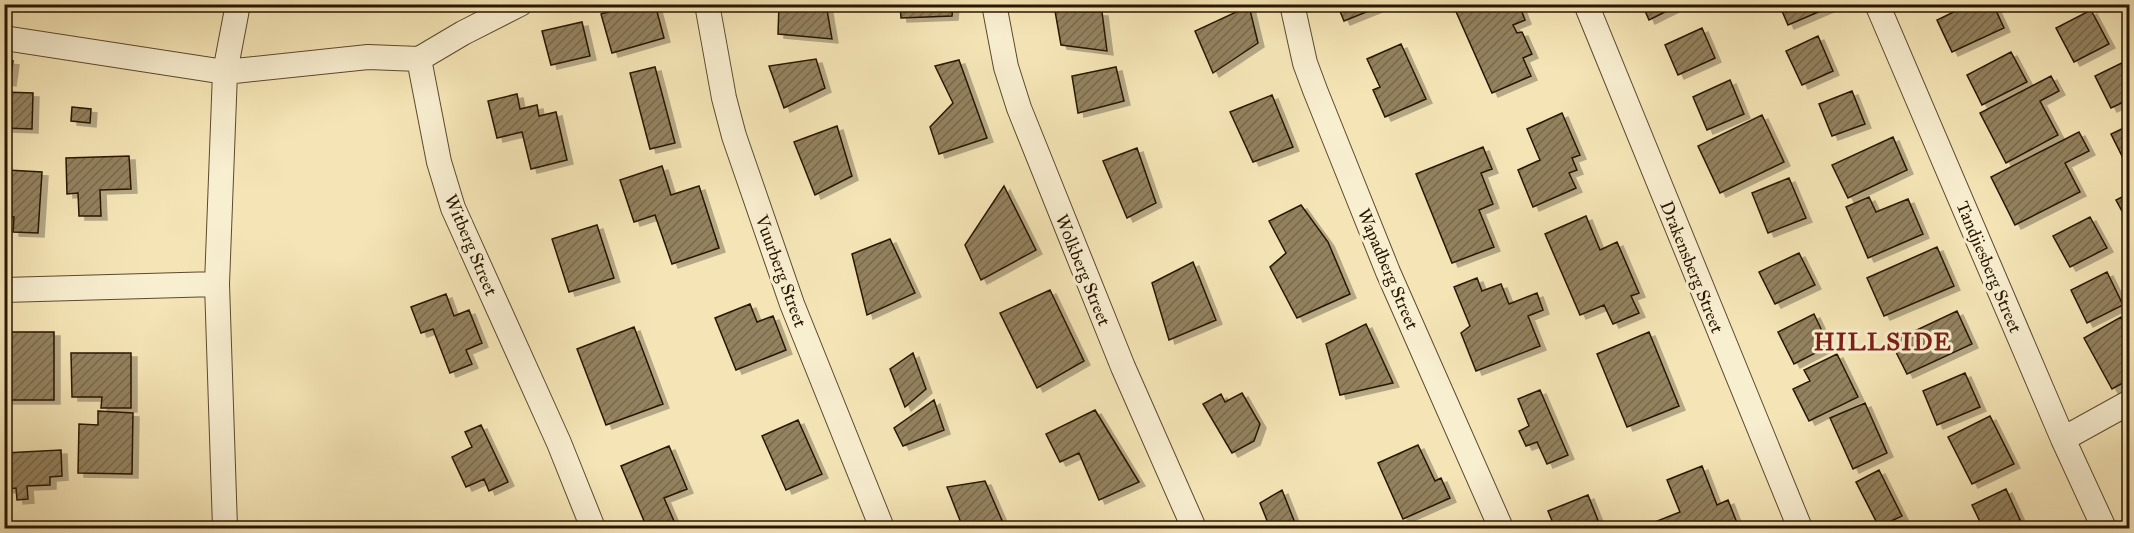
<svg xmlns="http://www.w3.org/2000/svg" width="2134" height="533" viewBox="0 0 2134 533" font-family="'IM FELL Great Primer',serif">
  <defs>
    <pattern id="building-hatch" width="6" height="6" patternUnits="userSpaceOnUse" patternTransform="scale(1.5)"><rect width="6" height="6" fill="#93825f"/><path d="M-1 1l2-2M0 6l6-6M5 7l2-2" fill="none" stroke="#78694c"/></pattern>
    <filter id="shadow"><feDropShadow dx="6" dy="4" stdDeviation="0" flood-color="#0004"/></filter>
  </defs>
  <rect width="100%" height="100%" fill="#f5e5b6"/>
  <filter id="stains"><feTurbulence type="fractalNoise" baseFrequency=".00333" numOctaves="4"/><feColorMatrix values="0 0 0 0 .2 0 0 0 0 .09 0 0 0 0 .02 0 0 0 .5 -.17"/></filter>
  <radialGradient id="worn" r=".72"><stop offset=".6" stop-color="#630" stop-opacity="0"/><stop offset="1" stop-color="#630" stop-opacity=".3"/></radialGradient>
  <!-- building -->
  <path fill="url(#building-hatch)" stroke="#291600" stroke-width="1.5" filter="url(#shadow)" d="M637,4H655L664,38L612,53L601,14Z
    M779,4H826L832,39L778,34Z
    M900,4H953L952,16L901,18Z
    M1337,4H1386L1344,21Z
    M1459,4H1519L1525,20L1513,25L1517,33L1522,32L1532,54L1523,58L1531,76L1492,93L1454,7Z
    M1642,4H1681L1649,20Z
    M1779,4H1837L1788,25Z
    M1970,4H1993L2004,28L1952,52L1937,20Z
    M1249,6L1258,43L1213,73L1195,31Z
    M2091,10L2109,44L2074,62L2056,28Z
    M1055,11L1102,12L1107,51L1061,45Z
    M582,22L590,56L551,65L542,31Z
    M1702,28L1715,58L1678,75L1665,45Z
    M1818,36L1833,71L1802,85L1786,51Z
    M1401,44L1426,99L1385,117L1373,90L1380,87L1367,59Z
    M2011,52L2027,82L1982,105L1967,75Z
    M816,59L825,88L784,108L769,66Z
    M4,60L13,61L10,82L4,81Z
    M959,60L987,138L939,154L930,127L953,103L935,66Z
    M2128,60L2130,99L2111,108L2095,76Z
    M655,67L675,143L650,149L630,73Z
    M1116,67L1124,101L1078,113L1072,76Z
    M2051,76L2059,91L2040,101L2058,135L2006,163L1980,113Z
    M1730,80L1744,114L1707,130L1693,97Z
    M1852,91L1865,124L1832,136L1819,104Z
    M4,92L33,93L32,129L4,128Z
    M517,94L520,109L537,105L539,116L556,112L567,160L531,169L522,132L497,138L488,101Z
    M1272,95L1293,147L1253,162L1230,112Z
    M72,107L91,109L90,123L71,121Z
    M1562,113L1580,155L1572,158L1577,170L1569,173L1576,188L1533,207L1518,170L1540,160L1527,129Z
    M1762,115L1784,162L1720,193L1698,146Z
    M2130,125V167L2128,168L2111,134Z
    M837,126L852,176L815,195L794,142Z
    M2079,132L2089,151L2065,163L2080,192L2015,225L1991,177Z
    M1893,137L1907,170L1848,198L1832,165Z
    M1483,147L1492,169L1481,173L1493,204L1479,210L1494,247L1452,263L1416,174Z
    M1137,148L1156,203L1127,218L1103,161Z
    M129,156L131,189L100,190L101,216H79L78,193L67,194L66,158Z
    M662,166L671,195L699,186L719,248L672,264L655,215L634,222L620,180Z
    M7,170L42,172L38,233L13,232L14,217L5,216Z
    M1789,178L1806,218L1768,233L1752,193Z
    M1004,186L1036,250L981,280L965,245Z
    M2130,193V226L2116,200Z
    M1869,197L1876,212L1908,199L1923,234L1868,258L1846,207Z
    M1301,205L1328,242L1350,294L1297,318L1270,267L1286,253L1269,221Z
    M1586,216L1600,250L1617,242L1639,293L1631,296L1639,313L1613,324L1604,305L1580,315L1545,234Z
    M2090,217L2107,248L2070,267L2053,236Z
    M597,225L614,278L569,292L552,239Z
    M890,239L915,293L867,315L852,254Z
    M1937,247L1954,286L1884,316L1867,278Z
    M1799,253L1815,285L1775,304L1759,272Z
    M1193,262L1216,320L1169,340L1152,283Z
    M2107,272L2123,305L2087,323L2071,290Z
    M1477,278L1482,291L1501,284L1509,304L1537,293L1543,310L1528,316L1540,346L1476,371L1461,333L1470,326L1454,287Z
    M1050,290L1084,361L1037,388L1000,313Z
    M446,294L454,316L469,310L482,343L466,350L472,364L450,373L433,329L421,333L411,307Z
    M750,304L757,322L773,316L786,350L736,370L715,318Z
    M1957,311L1972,344L1907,374L1891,342Z
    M1814,314L1829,346L1794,364L1778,332Z
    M2121,317L2130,332V379L2112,389L2084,338Z
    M1366,324L1393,383L1340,395L1326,344Z
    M634,327L663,404L606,425L577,349Z
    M4,332H54V400H4Z
    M1649,332L1679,406L1627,427L1597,354Z
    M71,353H131V408H101L102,397H72Z
    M913,353L926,389L905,407L890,369Z
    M1837,354L1858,397L1809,421L1793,389L1810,381L1804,370Z
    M1965,373L1980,407L1937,425L1923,391Z
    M1540,390L1568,455L1547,464L1537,442L1526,446L1519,431L1529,426L1518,399Z
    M1242,393L1260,424L1254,441L1232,453L1203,404L1221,394L1225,402Z
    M934,400L944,430L903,446L894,428Z
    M1865,403L1887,453L1853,469L1830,418Z
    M1095,410L1139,482L1099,500L1079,453L1060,462L1046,434Z
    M98,411L133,413L132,474L78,473L79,424L98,425Z
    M1990,416L2014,464L1972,484L1948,437Z
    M798,420L822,474L786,490L762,436Z
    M481,425L508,482L489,491L484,479L466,487L452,457L472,447L465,432Z
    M1418,445L1435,481L1441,478L1450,498L1403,519L1378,463Z
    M669,446L687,489L664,498L677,528H647L621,466Z
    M61,450L62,476L50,477V485L27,486L28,499L17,500L16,488L6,489L4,453Z
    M1702,466L1717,505L1728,500L1739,528H1655L1652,523L1680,512L1667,480Z
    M1879,470L1902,516L1879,527L1856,482Z
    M985,481L1004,525L999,528H963L947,487Z
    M2006,489L2021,522L2008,528H1983L1972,505Z
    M1282,490L1297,528H1270L1260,503Z
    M1588,495L1601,528H1555L1548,511Z"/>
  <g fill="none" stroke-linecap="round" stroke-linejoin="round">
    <defs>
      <path id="street" d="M520,4L463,33L419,59L439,162L453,208L559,443L593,528
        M707,4L724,98L734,136L792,304L882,528
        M994,4L1006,67L1019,108L1123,367L1194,528
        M1292,4L1305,63L1315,90L1388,272L1501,528
        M1586,4L1800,528
        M1877,4L2063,439L2104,528
        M4,38L225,72L368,57L419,59
        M4,290L217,284
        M2063,439L2130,402
        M225,528L217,284L225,72L238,4"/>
    </defs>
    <!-- street casing -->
    <use href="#street" stroke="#5c4a2e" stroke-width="26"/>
    <!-- street -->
    <use href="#street" stroke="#f8eed0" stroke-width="24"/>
  </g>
  <g text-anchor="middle" stroke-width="6" stroke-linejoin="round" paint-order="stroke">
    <!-- street labels -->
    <g font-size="18" fill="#291600" stroke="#f8eed0">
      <text transform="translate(471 245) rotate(67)" y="6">Witberg Street</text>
      <text transform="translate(1692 267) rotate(68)" y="6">Drakensberg Street</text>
      <text transform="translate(1989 267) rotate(67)" y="6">Tandjiesberg Street</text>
      <text transform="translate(1388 269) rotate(67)" y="6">Wapadberg Street</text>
      <text transform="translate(1083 270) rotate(68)" y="6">Wolkberg Street</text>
      <text transform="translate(781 271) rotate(70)" y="6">Vuurberg Street</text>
    </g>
    <!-- district labels -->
    <g font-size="24" font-weight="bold" letter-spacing="1.5" fill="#7a1f14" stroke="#f8eed0">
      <text x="1883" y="350">HILLSIDE</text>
    </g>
  </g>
  <!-- margin -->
  <rect width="2134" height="533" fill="none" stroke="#f5e5b6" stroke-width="24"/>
  <rect x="6" y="6" width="2122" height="521" fill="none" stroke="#291600" stroke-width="3"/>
  <rect x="12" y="12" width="2110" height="509" fill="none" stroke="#291600" stroke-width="1.5"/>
  <rect width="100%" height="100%" filter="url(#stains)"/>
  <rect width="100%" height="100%" fill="url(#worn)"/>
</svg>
